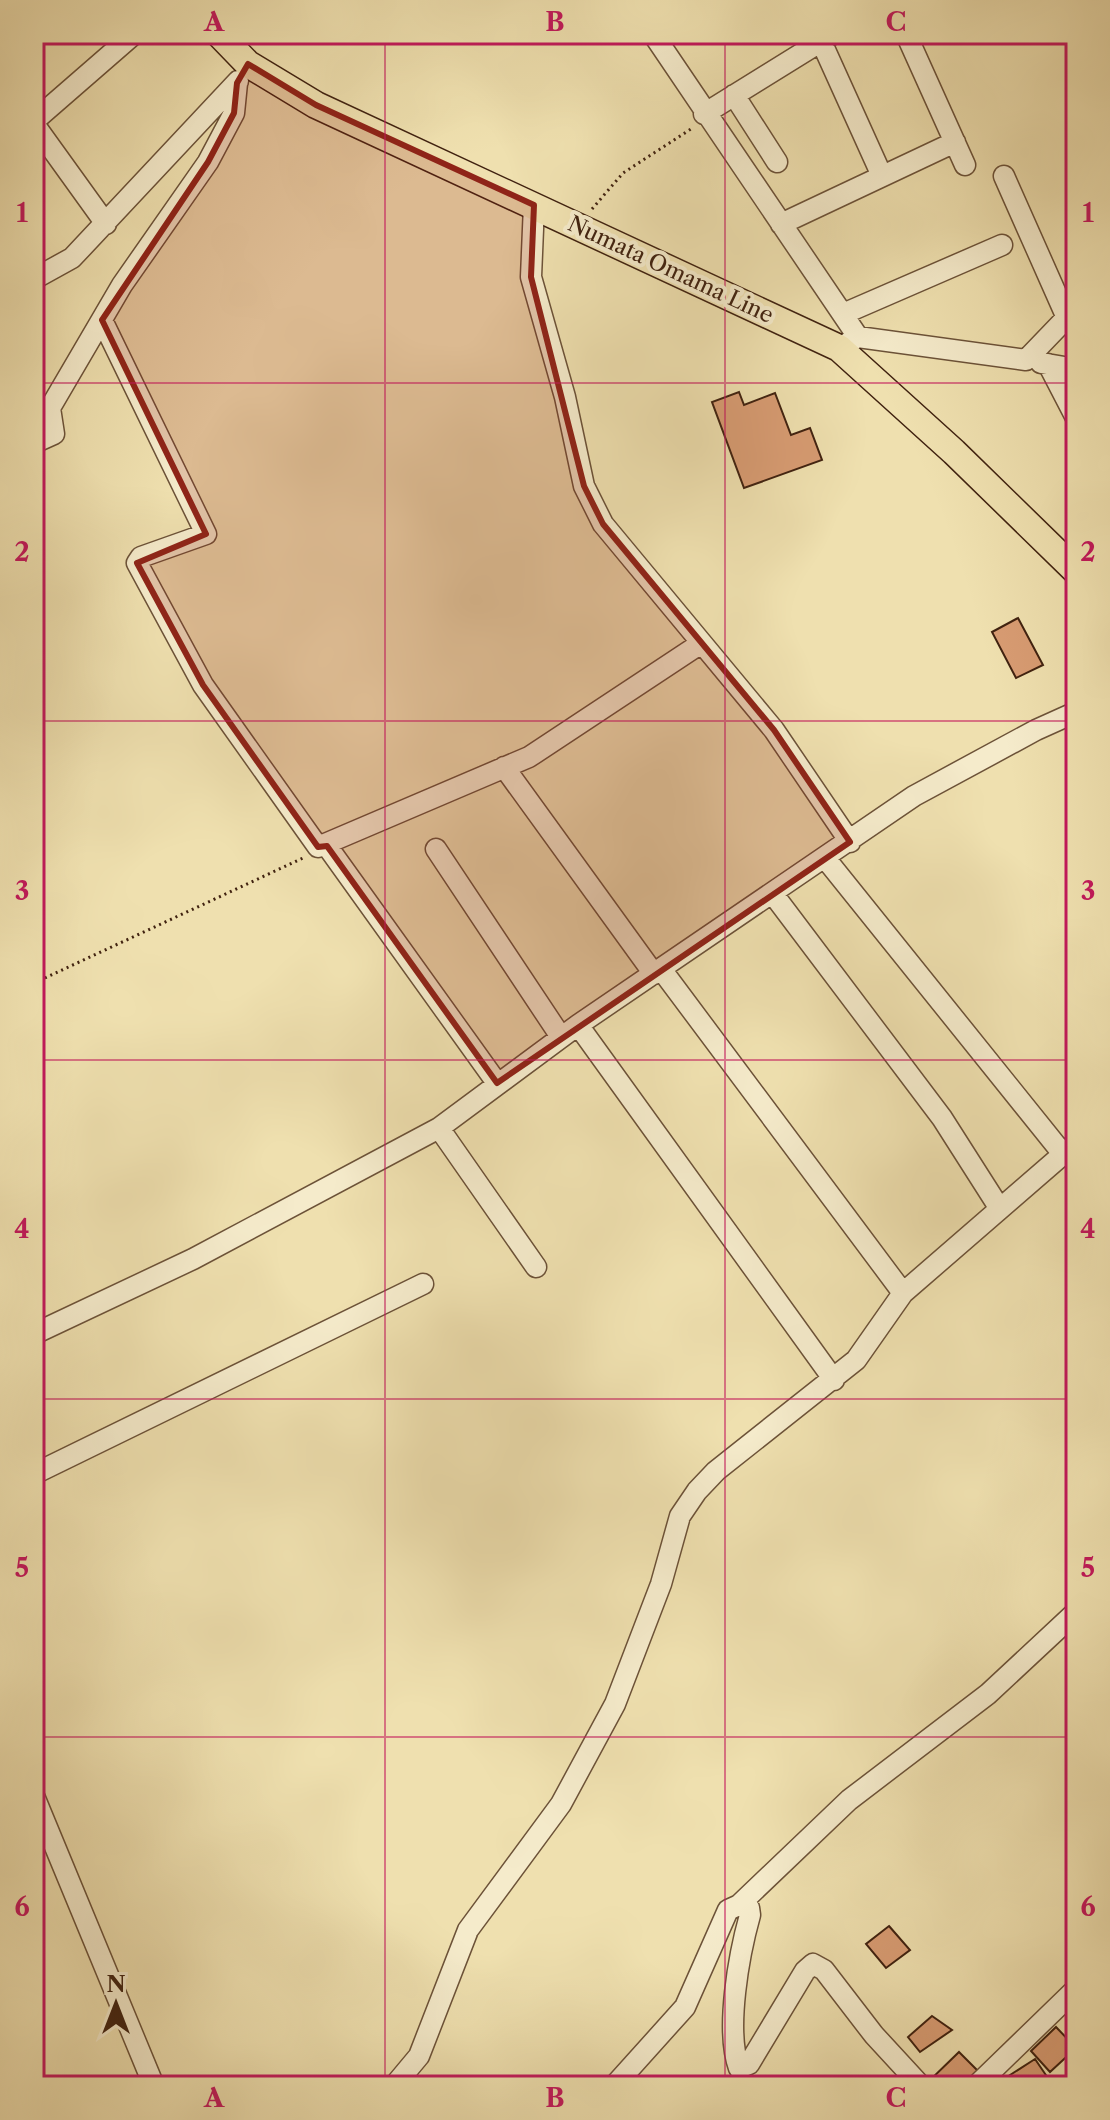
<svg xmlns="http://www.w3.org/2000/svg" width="1110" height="2120" viewBox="0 0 1110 2120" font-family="'Libre Caslon Text',serif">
  <rect width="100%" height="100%" fill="#efe0af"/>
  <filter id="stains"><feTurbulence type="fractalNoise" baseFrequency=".0025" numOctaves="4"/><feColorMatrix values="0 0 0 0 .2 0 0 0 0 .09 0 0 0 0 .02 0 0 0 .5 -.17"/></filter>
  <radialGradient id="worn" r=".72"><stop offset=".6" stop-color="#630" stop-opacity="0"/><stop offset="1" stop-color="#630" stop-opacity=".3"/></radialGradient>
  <!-- building -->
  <path fill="#d89c73" stroke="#402210" stroke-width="2" d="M739,392L744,405L775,393L791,435L810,428L822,460L744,488L712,402Z
    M1018,618L1043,665L1016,678L992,632Z
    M889,1926L910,1950L886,1968L866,1944Z
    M932,2016L952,2030L920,2052L908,2037Z
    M1056,2027L1076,2048L1050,2072L1031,2051Z
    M959,2052L980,2073L967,2086H931L928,2082Z
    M1035,2059L1052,2084L1013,2086L1007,2077Z"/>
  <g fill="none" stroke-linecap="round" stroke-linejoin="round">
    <defs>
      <path id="minor" d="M653,34L858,337
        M906,34L965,165
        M821,41L882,176
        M734,95L777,162
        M704,114L833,34
        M34,121L134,34
        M34,124L106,224
        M1004,176L1067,318
        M534,205L531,277L565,397L584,486L603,524L774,730L850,842
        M781,224L955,142
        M34,279L72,258L238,81
        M843,314L1002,245
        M102,320L206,534L141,557L137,563L203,685L318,847L529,757L700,644
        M849,342L858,337L1026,360L1076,308
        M1041,363L1076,369
        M1048,364L1076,418
        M34,443L54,434L50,408L122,285L208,162L234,113L237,83
        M504,767L654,974
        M327,846L497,1083
        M436,849L561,1037
        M825,858L1063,1154
        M773,894L942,1118L1000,1209
        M661,969L903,1293
        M578,1025L834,1380
        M439,1128L536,1267
        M34,1334L193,1259L439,1128L578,1025L914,796L1036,730L1076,712
        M34,1474L423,1284
        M34,1796L154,2086
        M739,1905L849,1800L988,1694L1076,1612
        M394,2086L419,2056L468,1930L561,1804L615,1704L661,1584L680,1516L697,1491L716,1471L856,1360L903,1293L1076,1143
        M614,2086L685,2007L728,1910L739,1905L749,1908L750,1915C739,1954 725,2030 739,2068L749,2064L805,1971L813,1964L824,1970L874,2035L921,2086
        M976,2086L1076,1989"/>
      <path id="major" d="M219,34L248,64L316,105L839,348L954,452L1076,571"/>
    </defs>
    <!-- minor casing -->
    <use href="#minor" stroke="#6c5238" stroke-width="23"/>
    <!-- major casing -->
    <use href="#major" stroke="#402210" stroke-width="29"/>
    <!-- path -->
    <path stroke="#402210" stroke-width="3" stroke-dasharray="2 4" stroke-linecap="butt" d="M592,209L623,173L691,129
      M34,983L303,858"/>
    <!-- minor -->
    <use href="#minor" stroke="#f5ebcb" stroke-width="20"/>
    <!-- major -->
    <use href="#major" stroke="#efe0af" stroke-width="26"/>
  </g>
  <!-- marked area -->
  <path fill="#8f2418" fill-opacity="0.2" stroke="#8f2418" stroke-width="6" stroke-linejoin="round" d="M248,64L316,105L534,205L531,277L584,486L603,524L774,730L850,842L497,1083L327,846L318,847L203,685L137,563L206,534L102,320L208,162L234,113L237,83Z"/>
  <!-- grid -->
  <path fill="none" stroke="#c2185b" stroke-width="2" stroke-opacity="0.55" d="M385,34V2086M725,34V2086M34,383H1076M34,721H1076M34,1060H1076M34,1399H1076M34,1737H1076"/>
  <g text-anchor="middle" stroke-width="8" stroke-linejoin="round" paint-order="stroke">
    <!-- street labels -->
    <g font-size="22" fill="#402210" stroke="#f5ebcb">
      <text transform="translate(671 269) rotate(25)" y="8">Numata Omama Line</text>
    </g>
  </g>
  <!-- margin -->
  <rect width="1110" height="2120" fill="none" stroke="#efe0af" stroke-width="88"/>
  <!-- north arrow -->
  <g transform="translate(116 2004)" stroke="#f5ebcb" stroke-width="6" paint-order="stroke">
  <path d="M0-6L14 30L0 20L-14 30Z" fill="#402210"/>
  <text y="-12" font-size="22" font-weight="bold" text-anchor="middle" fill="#402210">N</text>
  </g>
  <rect x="44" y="44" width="1022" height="2032" fill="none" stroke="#c2185b" stroke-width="3"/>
  <g font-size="26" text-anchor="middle" font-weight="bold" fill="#c2185b">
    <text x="214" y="31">A</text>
    <text x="555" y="31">B</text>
    <text x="896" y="31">C</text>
    <text x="22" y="222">1</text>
    <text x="1088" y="222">1</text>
    <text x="22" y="561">2</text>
    <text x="1088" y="561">2</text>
    <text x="22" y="900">3</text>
    <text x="1088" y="900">3</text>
    <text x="22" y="1238">4</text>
    <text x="1088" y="1238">4</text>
    <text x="22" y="1577">5</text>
    <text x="1088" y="1577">5</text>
    <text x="22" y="1916">6</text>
    <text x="1088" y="1916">6</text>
    <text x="214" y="2107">A</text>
    <text x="555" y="2107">B</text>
    <text x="896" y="2107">C</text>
  </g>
  <rect width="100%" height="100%" filter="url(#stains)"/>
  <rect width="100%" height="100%" fill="url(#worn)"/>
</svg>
